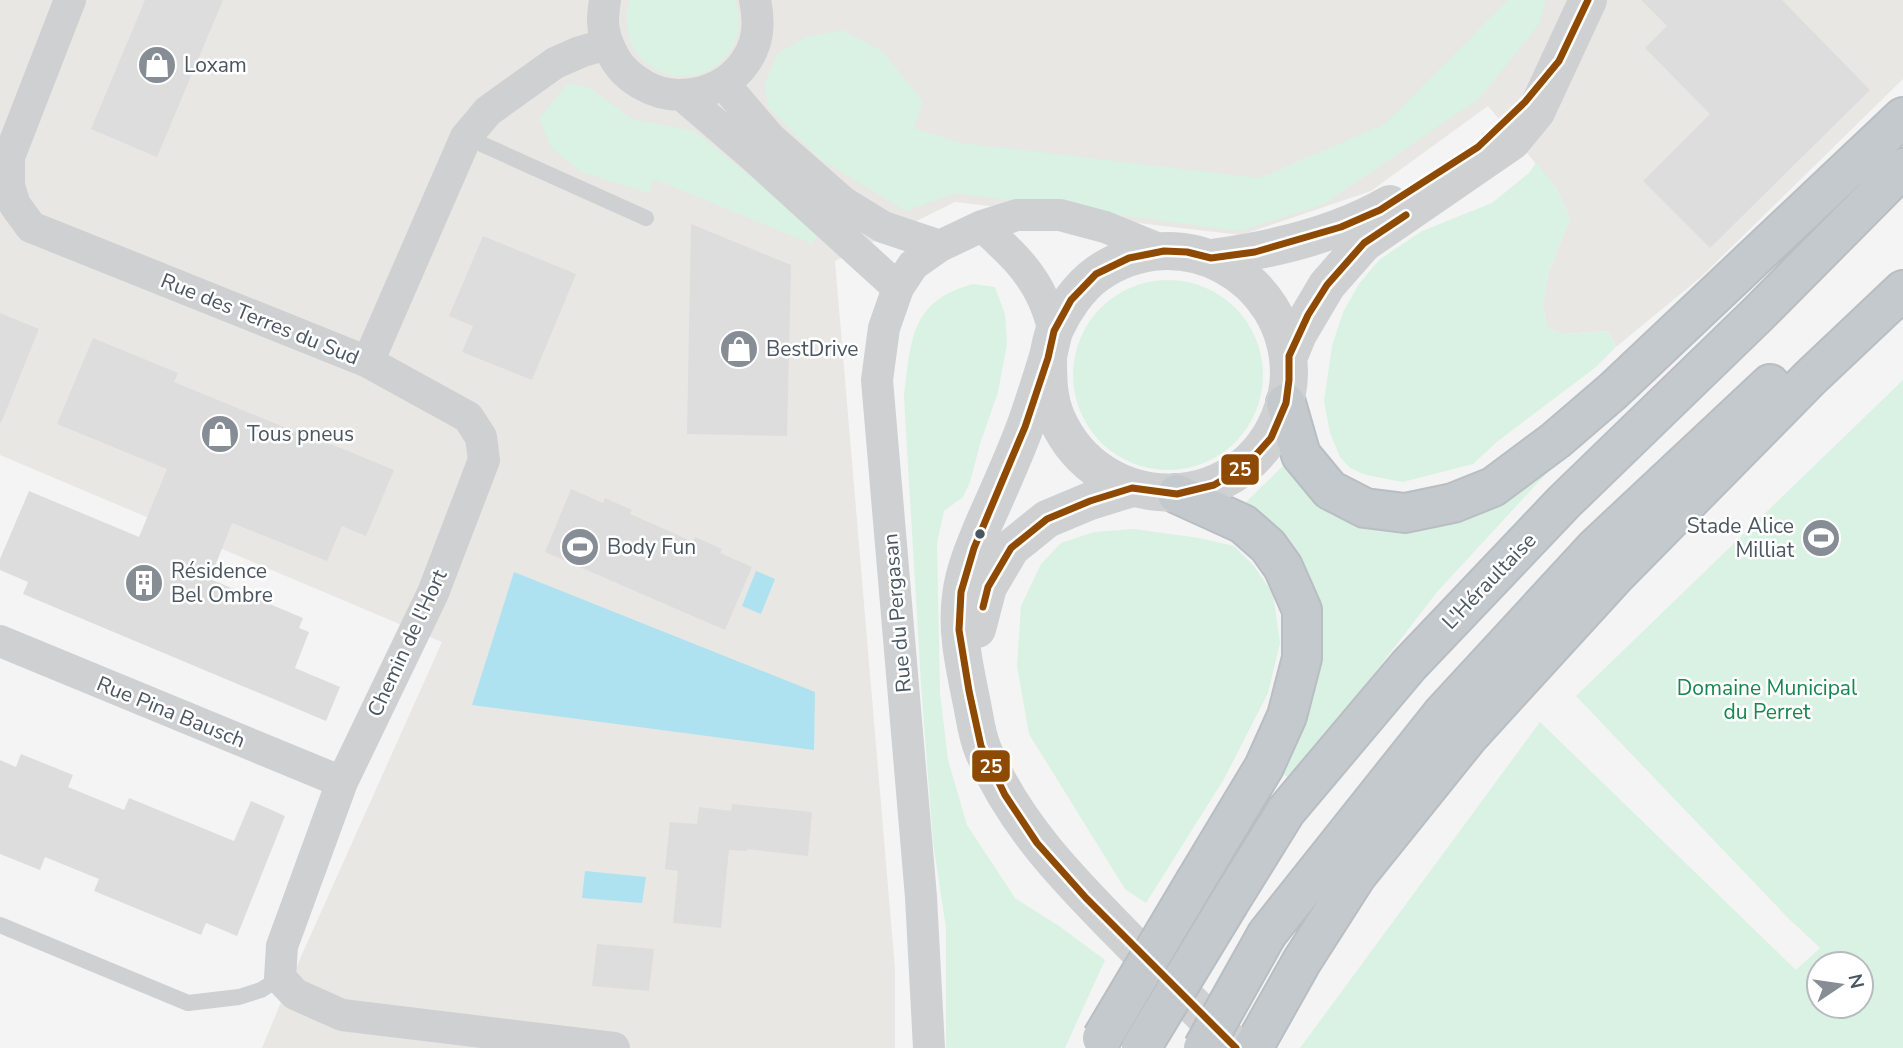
<svg xmlns="http://www.w3.org/2000/svg" width="1903" height="1048" viewBox="0 0 1903 1048" font-family="'Nunito Sans',sans-serif">
  <rect width="100%" height="100%" fill="#f4f4f4"/>
  <!-- commercial -->
  <path fill="#e8e7e3" d="M0,0H1903V79L1701,277L1616,347L1608,331L1562,334L1547,327L1543,306L1548,274L1570,218L1556,188L1488,106L1371,191L1241,235L955,202L835,261L895,969V1048H262L286,990L442,642L0,455Z"/>
  <!-- green -->
  <path fill="#d9f2e3" fill-rule="evenodd" d="M630,0H735C755,54 694,99 648,64C639,57 632,48 629,37C627,25 625,12 630,0Z
    M1508,0H1546L1539,24L1480,98L1324,204L1239,231L956,193L906,211L820,159L769,108L764,85L778,53L807,37L842,30L882,51L923,101L914,128L961,143L1259,178L1385,124Z
    M568,83L590,88L632,119L694,131L820,232L812,244L654,179L649,193L581,172L551,147L539,119Z
    M1536,162L1556,188L1570,218L1548,274L1543,306L1547,327L1562,334L1608,331L1616,347L1596,367L1498,441L1473,464L1403,482L1366,475L1350,468L1340,457L1330,433L1324,401L1332,346L1343,312L1359,284L1379,260L1422,231L1492,203L1530,172Z
    M1073 375a95 95 0 1 1 190 0a95 95 0 1 1-190 0Z
    M973,284L995,287L1005,314L1007,344L998,392L980,444L970,482L963,497L944,511L937,543L940,693L948,760L967,825L1015,898L1059,926L1105,960L1065,1048H946V928L933,842L921,684L904,397C911,340 910,301 973,284Z
    M1903,380V1048H1300L1540,722L1796,970L1820,948L1788,918L1576,696ZM1819,964H1861V1006H1819Z
    M1580,437L1437,592L1292,780L1278,771L1293,745L1285,538L1257,511L1245,503L1290,459L1311,493L1331,515L1375,524L1424,530L1482,509Z
    M1134,529L1199,538L1234,546L1254,566L1273,594L1280,643L1268,693L1224,779L1146,903L1125,889L1029,734L1017,666L1021,606L1041,564L1061,543L1094,532Z"/>
  <!-- water -->
  <path fill="#aee2f0" d="M756,571L775,579L761,614L742,606Z
    M514,572L815,692L814,750L472,705Z
    M585,871L646,877L642,903L582,898Z"/>
  <!-- building -->
  <path fill="#ddddde" d="M145,0H223L157,157L91,129Z
    M1641,0H1782L1870,90L1710,248L1643,181L1710,114L1645,48L1667,26Z
    M691,224L791,265L787,436L687,434Z
    M483,236L576,274L532,380L462,352L473,326L449,316Z
    M0,313L39,329L1,423L0,422Z
    M93,338L178,373L174,382L308,437L309,435L394,470L366,536L342,526L327,561L232,523L210,579L303,618L299,628L309,632L295,668L340,687L326,721L23,594L28,582L0,570V559L29,491L139,537L167,469L57,424Z
    M571,489L603,503L605,498L632,510L630,514L662,528L693,542L695,537L722,549L720,553L752,567L725,630L545,552Z
    M21,754L73,775L68,787L124,810L129,798L234,841L251,801L285,816L237,936L206,923L201,935L94,891L99,879L45,857L40,870L0,854V760L16,767Z
    M732,804L812,812L808,856L747,849V851L729,850L721,928L673,923L678,871L665,869L670,822L697,824L699,807L731,811Z
    M597,944L654,949L649,991L592,986Z"/>
  <g fill="none" stroke-linecap="round" stroke-linejoin="round">
    <defs>
      <path id="trunk" d="M1286,403L1301,455L1330,490L1365,508L1405,513L1453,503L1493,487L1556,440L1613,391L1903,117
        M1177,494L1243,524L1268,546L1283,567L1302,610V658L1287,716L1264,767L1196,880
        M1229,903L1286,811L1409,665L1564,502L1757,315L1903,168
        M1267,934L1442,714L1596,547L1770,384
        M1253,1048L1302,961L1357,875L1468,737L1615,576L1810,378L1903,290"/>
    </defs>
    <!-- trunk casing -->
    <use href="#trunk" stroke="#b9bec3" stroke-width="42"/>
    <!-- service -->
    <path stroke="#ced0d2" stroke-width="16" d="M466,137L646,218
      M0,925L188,1003L239,997L261,990L280,978"/>
    <!-- minor -->
    <path stroke="#ced0d2" stroke-width="32" d="M70,0L9,157V186L15,205L31,227L368,362L466,137L488,111L555,63L580,52L607,44
      M605,0C604,7 603,14 603,21C603,34 608,46 614,57C621,70 632,79 645,86C685,108 741,88 755,42C759,28 758,14 755,0
      M723,83L770,138L844,203L883,227L940,246
      M682,95L754,157L898,288
      M982,226C1006,248 1030,269 1043,299C1048,309 1051,320 1054,331
      M368,362L468,417L481,437L484,460L433,593L342,782L282,946L280,978L295,994L342,1015L614,1048
      M0,641L342,782
      M929,1048L921,897L877,380L884,328L898,288L913,265L940,246L982,226L1017,215H1060L1105,227L1164,251"/>
    <!-- tertiary -->
    <path stroke="#ced0d2" stroke-width="38" d="M1211,258C1272,250 1336,235 1390,204
      M1289,356L1298,334L1327,285L1364,243L1512,141L1536,112L1588,0
      M1048,358C1048,379 1048,399 1057,419C1100,516 1237,518 1279,419C1285,404 1289,390 1289,374C1289,275 1179,216 1097,274C1079,287 1064,309 1055,329C1051,339 1050,350 1047,360C1040,382 1033,405 1025,427C1013,459 999,490 985,521C975,545 964,570 961,596C956,632 965,669 972,704C975,719 977,736 983,750C1015,827 1073,884 1130,942C1165,977 1201,1013 1236,1048
      M977,629L988,587L1011,548L1047,519L1090,501L1132,488"/>
    <!-- trunk -->
    <use href="#trunk" stroke="#c4c9cd" stroke-width="38"/>
    <defs>
      <path id="trunk-bridge" d="M1102,1038L1196,880
        M1141,1048L1229,903
        M1203,1048L1267,934"/>
    </defs>
    <!-- trunk-bridge casing -->
    <use href="#trunk-bridge" stroke="#b9bec3" stroke-width="42" stroke-linecap="butt"/>
    <!-- trunk-bridge -->
    <use href="#trunk-bridge" stroke="#c4c9cd" stroke-width="38"/>
    <defs>
      <path id="bus-1" d="M983,607L988,587L1011,548L1047,519L1090,501L1132,488L1177,494L1214,485L1246,466L1271,438L1286,403L1289,380V356L1308,315L1327,285L1364,243L1406,215
        M1236,1048L1086,898L1037,843L1005,795L981,746L969,691L959,630L961,592L974,548L1025,427L1048,358L1054,331L1071,300L1096,274L1129,258L1164,251L1187,252L1211,258L1255,252L1341,227L1380,210L1478,147L1525,102L1559,61L1588,0"/>
    </defs>
    <!-- bus-1 casing -->
    <use href="#bus-1" stroke="#fff" stroke-width="12"/>
    <!-- bus-1 -->
    <use href="#bus-1" stroke="#8e4a02" stroke-width="7"/>
  </g>
  <!-- icons -->
  <defs>
    <symbol id="shop-disc" viewBox="-11 -11 22 22"><circle r="9.5" fill="#868d94" stroke="#fff"/><path d="M-5-2.5h2.3a2.7 3.5 0 0 1 5.4 0H5L5.5 6h-11ZM-1.5-2.5h3a1.5 2.3 0 0 0-3 0Z" fill="#fff"/></symbol>
    <symbol id="stadium-disc" viewBox="-11 -11 22 22"><circle r="9.5" fill="#868d94" stroke="#fff"/><path d="M0-5a6.5 5 0 1 0 0 10a6.5 5 0 1 0 0-10ZM-3.5-1.8h7v3.6h-7Z" fill="#fff"/></symbol>
    <symbol id="building-disc" viewBox="-11 -11 22 22"><circle r="9.5" fill="#868d94" stroke="#fff"/><path d="M-4-6H4V6H1V3H-1V6H-4ZM-2.5-4.3h1.7v1.8h-1.7ZM.8-4.3h1.7v1.8H.8ZM-2.5-1h1.7V.8h-1.7ZM.8-1h1.7V.8H.8Z" fill="#fff"/></symbol>
  </defs>
  <g fill-rule="evenodd">
    <use href="#shop-disc" x="135" y="43" width="44" height="44"/>
    <use href="#shop-disc" x="717" y="327" width="44" height="44"/>
    <use href="#shop-disc" x="198" y="412" width="44" height="44"/>
    <use href="#stadium-disc" x="1799" y="516" width="44" height="44"/>
    <use href="#stadium-disc" x="558" y="525" width="44" height="44"/>
    <use href="#building-disc" x="122" y="561" width="44" height="44"/>
  </g>
  <!-- markers -->
  <circle fill="#4a5661" stroke="#fff" stroke-width="2.5" cx="980" cy="534" r="6"/>
  <g text-anchor="middle" stroke-width="5" stroke-linejoin="round" paint-order="stroke">
    <!-- poi labels -->
    <g font-size="21" fill="#4a5661" stroke="#fff" text-anchor="start">
      <text x="184" y="72">Loxam</text>
      <text x="766" y="356">BestDrive</text>
      <text x="247" y="441">Tous pneus</text>
      <text x="1794" y="533" text-anchor="end">Stade Alice<tspan x="1794" dy="24">Milliat</tspan></text>
      <text x="607" y="554">Body Fun</text>
      <text x="171" y="578">Résidence<tspan x="171" dy="24">Bel Ombre</tspan></text>
    </g>
    <!-- street labels -->
    <g font-size="21" fill="#4a5661" stroke="#fff">
      <text transform="translate(260 319) rotate(22)" y="7">Rue des Terres du Sud</text>
      <text transform="translate(1489 581) rotate(-46)" y="7">L'Héraultaise</text>
      <text transform="translate(897 613) rotate(-95)" y="7">Rue du Pergasan</text>
      <text transform="translate(407 643) rotate(-65)" y="7">Chemin de l'Hort</text>
      <text transform="translate(171 712) rotate(22)" y="7">Rue Pina Bausch</text>
    </g>
    <!-- park labels -->
    <g font-size="21" fill="#17864f" stroke="#fff">
      <text x="1767" y="695">Domaine Municipal<tspan x="1767" dy="24">du Perret</tspan></text>
    </g>
  </g>
  <g stroke="#fff" stroke-width="2.5">
    <rect x="1220" y="453" width="40" height="33" rx="7" fill="#8e4a02"/>
    <rect x="971" y="749" width="40" height="34" rx="7" fill="#8e4a02"/>
  </g>
  <g font-size="19" text-anchor="middle" font-weight="bold" fill="#fff">
    <text x="1240" y="476">25</text>
    <text x="991" y="773">25</text>
  </g>
  <!-- north arrow -->
  <g transform="translate(1840 985) rotate(77)"><circle r="33" fill="#ffffff" stroke="#b7bbc0" stroke-width="2"/>
  <path d="M0-5L12 26L0 18L-12 26Z" fill="#868d94"/>
  <text y="-10" font-size="19" font-weight="bold" text-anchor="middle" fill="#4a5661">N</text>
  </g>
</svg>
